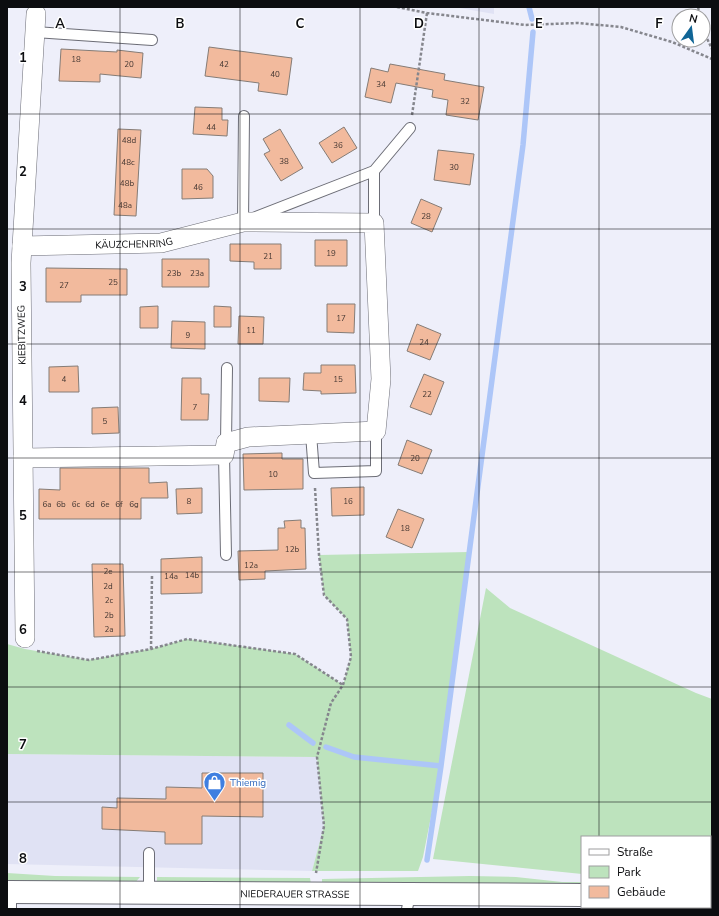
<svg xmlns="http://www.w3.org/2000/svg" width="719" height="916" viewBox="0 0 719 916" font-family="'Nunito Sans',sans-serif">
  <rect width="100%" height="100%" fill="#eeeffa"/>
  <!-- built -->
  <path fill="#e0e2f4" d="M454,7H494V14Z
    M7,754L317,757L324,826L312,871L7,864Z"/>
  <!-- green -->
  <path fill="#bde3bd" d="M469,552L441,766L423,857L418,871H312L324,826L317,757L7,754V644L25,649L88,660L151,649L187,639L295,654L343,685L351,657L347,619L324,595L319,555Z
    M486,588L510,608L696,693L712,699V869H710V837H582V874L433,859Z
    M7,873L55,876L140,877L134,884L7,882Z
    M470,876L516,877L562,882H582V886L322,885V879Z
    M157,877L310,878L311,884L157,883Z"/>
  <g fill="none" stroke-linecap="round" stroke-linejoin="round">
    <!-- stream -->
    <path stroke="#adc6f8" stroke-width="5.5" d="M529,7L532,19
      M289,725L313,743
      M326,747L354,757L441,766
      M427,860L441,766L523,145L533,32"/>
  </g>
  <!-- building -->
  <path fill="#f2ba9d" stroke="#857c76" d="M209,47L292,58L287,95L258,91L259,83L205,76Z
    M61,49L117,52V50L143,53L141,78L100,74V82L59,81Z
    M390,64L445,74L444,80L484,87L478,120L446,115L448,100L432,97L433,90L396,83L391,103L365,97L371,68L388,72Z
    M195,107L222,108V120H228L227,136L193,134Z
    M344,127L357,148L332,163L319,143Z
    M118,129L141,130L136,216L114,215Z
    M280,129L303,168L281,181L264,154L270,151L263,139Z
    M438,150L474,154L470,185L434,180Z
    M182,169H207L213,176V198L182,199Z
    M421,199L442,208L432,232L411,223Z
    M315,240H347V266H315Z
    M230,244H281V269H254V262L230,261Z
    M162,259H209V287H162Z
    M46,268L127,269V295H81V302H46Z
    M327,304H355L354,333L327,332Z
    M158,306V328H140V307Z
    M214,306L231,307V327H214Z
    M239,316L264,317L263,344H238Z
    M172,321L205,322V349L171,348Z
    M417,324L441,334L430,360L407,351Z
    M321,365H355L356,393L321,394V391L303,390L304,373H321Z
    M78,366L79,392H49V367Z
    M424,374L444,382L431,415L410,407Z
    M182,378H201V394H209L208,420H181Z
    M259,378H290L289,402L259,401Z
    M118,407L119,433L92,434V408Z
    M407,440L432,450L422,474L398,465Z
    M282,453V459H303V489L244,490L243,454Z
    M60,468H149V483L167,482L168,498H141V519H39V489L60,490Z
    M364,487V515L332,516L331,488Z
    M202,488V513L177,514L176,489Z
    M398,509L424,519L412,548L386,537Z
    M301,520V528H305L306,569L265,571V579L239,580L238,551L278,550V528H285L284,521Z
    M202,557V593L161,594V559Z
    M92,564H123L125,636L94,637Z
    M202,773H263V817L202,816V844H165V832L102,829V807L117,808V798L166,799V787L202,788Z"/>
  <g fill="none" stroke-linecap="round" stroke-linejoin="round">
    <defs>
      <path id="lane" d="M35,32L152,40
        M244,116L243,222L374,171L410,128
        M374,171V223
        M311,434L314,473L376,471V431
        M226,443L227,368
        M224,455L226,555
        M11,892V909
        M149,893V853
        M407,909L410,894"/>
      <g id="street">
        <path id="s1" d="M22,246L161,243L243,222L374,223L381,379L376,431L248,437L226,443L224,455L23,458"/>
        <path d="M25,638L21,263L36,14"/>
        <path d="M649,909V907"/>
      </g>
      <g id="secondary">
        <path id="s2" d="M7,892L582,895"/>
        <path d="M710,896H712"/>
      </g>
    </defs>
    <!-- lane casing -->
    <use href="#lane" stroke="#6c6d76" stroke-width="12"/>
    <!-- street casing -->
    <use href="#street" stroke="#6c6d76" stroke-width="20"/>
    <!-- secondary casing -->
    <use href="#secondary" stroke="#6c6d76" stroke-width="24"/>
    <!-- path -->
    <path stroke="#85868d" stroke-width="2.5" stroke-dasharray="3 2" stroke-linecap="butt" d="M397,7L427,13L525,25L578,23L621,27L672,42L712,59
      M698,7L700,16
      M703,30L712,49
      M412,115L427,13
      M315,488L319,555L324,595L347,619L351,657L343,685L331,703L317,757L324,826L316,873
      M151,649L152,575
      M37,651L89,660L151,649L187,639L295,654L343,685"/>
    <!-- lane -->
    <use href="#lane" stroke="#fff" stroke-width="10"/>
    <!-- street -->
    <use href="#street" stroke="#fff" stroke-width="19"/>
    <!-- secondary -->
    <use href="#secondary" stroke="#fff" stroke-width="22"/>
  </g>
  <!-- grid -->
  <path fill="none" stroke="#0c0d10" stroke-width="1" stroke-opacity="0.55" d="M120,7V909M240,7V909M360,7V909M479,7V909M599,7V837M7,114H712M7,229H712M7,344H712M7,458H712M7,572H712M7,687H712M7,802H712M599,907V909"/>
  <!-- icons -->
  <defs>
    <symbol id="shop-pin" viewBox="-11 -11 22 30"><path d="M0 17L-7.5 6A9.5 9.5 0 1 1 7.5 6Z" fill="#3f7fe0" stroke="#fff"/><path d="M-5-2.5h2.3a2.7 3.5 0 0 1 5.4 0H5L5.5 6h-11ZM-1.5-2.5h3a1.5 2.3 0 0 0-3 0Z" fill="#fff"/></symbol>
  </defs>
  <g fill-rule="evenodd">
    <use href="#shop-pin" x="202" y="770" width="25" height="34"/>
  </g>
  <g text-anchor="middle" stroke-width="3" stroke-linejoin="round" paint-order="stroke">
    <!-- number labels -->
    <g font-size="8" fill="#463833">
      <text x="76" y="62">18</text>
      <text x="129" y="67">20</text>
      <text x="224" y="67">42</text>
      <text x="275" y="77">40</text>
      <text x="381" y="87">34</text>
      <text x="465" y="104">32</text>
      <text x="211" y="130">44</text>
      <text x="129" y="143">48d</text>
      <text x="338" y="148">36</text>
      <text x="284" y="164">38</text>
      <text x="128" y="165">48c</text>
      <text x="454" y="170">30</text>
      <text x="127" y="186">48b</text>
      <text x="198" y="190">46</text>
      <text x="125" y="208">48a</text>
      <text x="426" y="219">28</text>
      <text x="331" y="256">19</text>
      <text x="268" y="259">21</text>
      <text x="174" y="276">23b</text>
      <text x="197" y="276">23a</text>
      <text x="113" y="285">25</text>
      <text x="64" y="288">27</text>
      <text x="341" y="321">17</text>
      <text x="251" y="333">11</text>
      <text x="188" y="338">9</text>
      <text x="424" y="345">24</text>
      <text x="64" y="382">4</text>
      <text x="338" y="382">15</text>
      <text x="427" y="397">22</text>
      <text x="195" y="410">7</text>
      <text x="105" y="424">5</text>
      <text x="415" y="461">20</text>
      <text x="273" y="477">10</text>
      <text x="189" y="504">8</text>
      <text x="348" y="504">16</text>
      <text x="47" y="507">6a</text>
      <text x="61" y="507">6b</text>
      <text x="76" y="507">6c</text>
      <text x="90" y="507">6d</text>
      <text x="105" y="507">6e</text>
      <text x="119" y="507">6f</text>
      <text x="134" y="507">6g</text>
      <text x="405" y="531">18</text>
      <text x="292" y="552">12b</text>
      <text x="251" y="568">12a</text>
      <text x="108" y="574">2e</text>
      <text x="192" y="578">14b</text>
      <text x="171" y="579">14a</text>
      <text x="108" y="589">2d</text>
      <text x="109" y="603">2c</text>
      <text x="109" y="618">2b</text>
      <text x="109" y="632">2a</text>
    </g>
    <!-- street labels -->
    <g font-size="10" fill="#0c0d10" stroke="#fff">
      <text dy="4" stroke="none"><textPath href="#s1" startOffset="112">KÄUZCHENRING</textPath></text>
      <text transform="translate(21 335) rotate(-91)" y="4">KIEBITZWEG</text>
      <text dy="4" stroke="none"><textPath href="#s2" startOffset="288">NIEDERAUER STRASSE</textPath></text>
    </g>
    <!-- shop labels -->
    <g font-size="10" fill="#366cbe" stroke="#fff" text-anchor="start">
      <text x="230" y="786">Thiemig</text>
    </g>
  </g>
  <g font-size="13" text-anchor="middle" font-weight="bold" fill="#0c0d10" stroke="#fff" stroke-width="3" stroke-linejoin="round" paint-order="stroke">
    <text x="60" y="28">A</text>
    <text x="180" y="28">B</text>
    <text x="300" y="28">C</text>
    <text x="419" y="28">D</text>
    <text x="539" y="28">E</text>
    <text x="659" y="28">F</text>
    <text x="23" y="62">1</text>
    <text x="23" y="176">2</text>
    <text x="23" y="291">3</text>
    <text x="23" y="405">4</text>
    <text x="23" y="520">5</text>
    <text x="23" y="634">6</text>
    <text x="23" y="749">7</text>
    <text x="23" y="863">8</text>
  </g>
  <!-- border -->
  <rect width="719" height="916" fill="none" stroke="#0c0d10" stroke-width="16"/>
  <!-- legend -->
  <rect x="581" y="836" width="130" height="72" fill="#ffffff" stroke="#9e9e9f"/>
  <rect x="589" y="849" width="20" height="6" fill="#ffffff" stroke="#9e9e9f"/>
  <text x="617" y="856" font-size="12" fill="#0c0d10">Straße</text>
  <rect x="589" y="866" width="20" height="12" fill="#bde3bd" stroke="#9e9e9f"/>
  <text x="617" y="876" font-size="12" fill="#0c0d10">Park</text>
  <rect x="589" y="886" width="20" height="12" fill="#f2ba9d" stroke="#9e9e9f"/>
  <text x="617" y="896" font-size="12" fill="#0c0d10">Gebäude</text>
  <!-- north arrow -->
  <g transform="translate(691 28) rotate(14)"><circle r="19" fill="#ffffff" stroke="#9e9e9f"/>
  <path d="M0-3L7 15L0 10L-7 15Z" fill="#106596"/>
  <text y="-6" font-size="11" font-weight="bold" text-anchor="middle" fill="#0c0d10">N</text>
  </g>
</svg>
